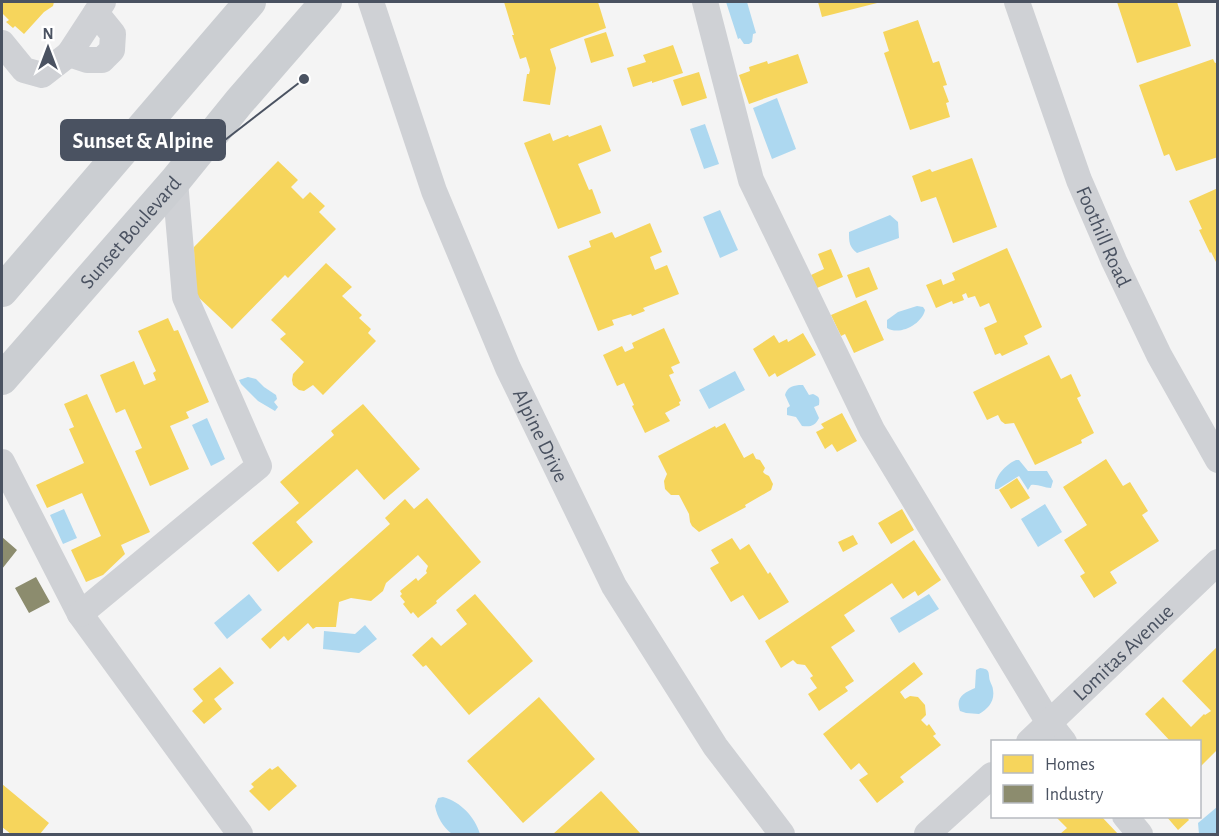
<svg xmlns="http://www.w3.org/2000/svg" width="1219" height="836" viewBox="0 0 1219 836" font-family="'Alegreya Sans',sans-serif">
  <rect width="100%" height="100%" fill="#f4f4f4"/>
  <!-- water -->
  <path fill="#add8f0" d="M726,2H747L756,33L753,34L752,42L749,44H744L740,38L738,39Z
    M777,98L796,149L772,159L753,108Z
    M705,124L719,164L704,169L690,129Z
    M720,210L738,250L720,258L703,217Z
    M890,215L898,222L899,238L857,253C849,247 849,242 849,232Z
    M917,306L923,307L925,310C922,324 900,336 887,328V320L898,312Z
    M735,371L745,390L709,409L699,390Z
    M248,377L256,379L264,387L276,395L277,399L274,402L278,407L275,411L258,401L241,384L239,380Z
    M799,385H803L809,395L813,394C819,397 820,397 819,405L814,407L819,418C815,426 811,427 802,426L796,417L787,415V408L790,406L785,395C787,388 791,386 799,385Z
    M207,418L225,459L211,466L192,425Z
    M1016,460H1019L1028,471H1047L1053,481L1051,488C1044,488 1038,484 1031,485L1028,490L1019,476L998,489H995C994,477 1005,465 1016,460Z
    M1045,504L1062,532L1038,547L1021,519Z
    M64,509L77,538L63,544L50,515Z
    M249,594L262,610L227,639L214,623Z
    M929,594L939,609L899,633L890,618Z
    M365,625L377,639L359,653L323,649L324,631L355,634Z
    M980,668C991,669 988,673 990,681C991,684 993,687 993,690C995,701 988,709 979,714L966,713L960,711C955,697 964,693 975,688L976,670Z
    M443,797C461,802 475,817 480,834H452C443,827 437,817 435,806L438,798Z
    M1217,807V834H1199L1198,823Z"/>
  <!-- homes -->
  <path fill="#f6d55c" d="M2,2H54L53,6L44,12L24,34L15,26L13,28L6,22L9,20L2,13Z
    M504,2H598L606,28L550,49L556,68L550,105L523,101L527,74H529L530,70L526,57L520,59L512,35H514Z
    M818,2H881L822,17Z
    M1117,2H1177L1191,46L1137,63Z
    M918,20L933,63L939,61L947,85L943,86L949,102L946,103L950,117L910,130L884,53L889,51L883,32Z
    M606,32L614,56L591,63L584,39Z
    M673,45L683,73L652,83V81L633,87L627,68L646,62L643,55Z
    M798,54L808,83L749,104L739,75L750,71L749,67L767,61L768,64Z
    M1213,59L1215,63L1218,62V157L1176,171L1169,154L1164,156L1139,85Z
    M699,72L707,98L682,106L673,80Z
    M601,125L611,151L578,164L589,190L592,189L601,213L558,229L524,143L550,133L553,141L568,135L569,137Z
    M972,158L997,227L953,243L936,197L921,202L912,176L930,169L932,172Z
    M278,161L298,180L291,187L303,199L310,192L325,206L319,212L336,229L288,278L285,275L232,329L195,294L194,247Z
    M1218,188V266L1211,252L1210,253L1199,230L1202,229L1189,201Z
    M650,223L662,252L650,257L655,270L667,265L679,294L643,308L645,311L632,316L631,314L612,320L614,325L598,331L568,256L591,247L589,241L612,232L615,238Z
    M1007,248L1042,327L1024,336L1028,344L1002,356L1000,353L995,355L984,328L997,322L989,303L980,307L975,296L968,298L966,293L962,295L964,300L953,304L952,301L936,308L926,285L941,279L943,285L955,280L952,273Z
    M831,249L843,277L817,288L811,275L824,269L818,254Z
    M326,263L352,287L342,296L362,315L359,318L371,329L368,333L376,341L323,395L313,385L304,391L299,390L293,385L292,380L293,374L304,362L280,339L286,334L271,320Z
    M869,267L878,289L856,298L847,275Z
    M866,300L884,340L854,353L845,334L841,336L831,315Z
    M168,318L174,331L178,330L209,402L186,412L189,418L170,426L189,469L150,486L135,451L142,448L125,409L116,413L100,375L134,361L144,385L156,380L153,373L156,371L138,331Z
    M664,328L680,363L671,367L674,373L669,375L681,401L679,402L680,405L665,413L670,421L645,433L632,406L634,405L624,383L617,386L603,355L622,346L625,352L634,348L632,343Z
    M803,333L816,355L777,377L775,373L769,377L753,349L774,335L779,343L787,339L788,342Z
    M1049,355L1061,379L1071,374L1081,396L1077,398L1094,433L1081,440L1082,443L1035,465L1014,423L1005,424L1001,421L998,415L987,420L973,392Z
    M87,394L150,532L121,545L125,554L103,575L86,582L71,550L101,536L82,493L47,508L36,485L84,463L69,429L74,427L64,404Z
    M363,404L420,469L384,500L357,469L296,522L313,542L278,572L252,543L299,503L280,482L334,435L331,431Z
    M842,413L857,441L837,452L832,444L825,449L816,432L824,428L821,424Z
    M725,423L744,458L753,453L756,459L760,460L765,468L763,472L765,474L769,476L773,484L771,490L745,505L746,507L699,532L692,526L690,522L689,514L679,495H671L665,489L664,481L667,474L658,456L715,426L716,428Z
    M1106,459L1123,486L1130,482L1148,511L1142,515L1159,541L1110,572L1117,583L1094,598L1080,576L1085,573L1064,540L1087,525L1063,487Z
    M1017,478L1030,498L1011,509L999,490Z
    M427,498L481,562L436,601L437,603L418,618L413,612L411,614L403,604L405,602L400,596L402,594L400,591L416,578L418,581L427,573L426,571L428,566L418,555L386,583L383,591L371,601L351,598L339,602L336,627H316L313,629L308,623L288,641L284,636L270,649L261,639L390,524L385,518L405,499L414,509Z
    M902,509L914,530L891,544L878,523Z
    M853,535L858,544L843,552L838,542Z
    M732,538L740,550L749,544L768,574L770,572L789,602L759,620L743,595L731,602L710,568L719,563L711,550Z
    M914,540L941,580L918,596L915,591L903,599L892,583L844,615L855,631L831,647L854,681L845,687L848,691L819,711L808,694L817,688L810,678L813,676L805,665L797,664L793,660L781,668L765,641Z
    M475,594L533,661L469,715L426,665L423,667L412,655L432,637L441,646L467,624L456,610Z
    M1218,646V749L1200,767V742H1171L1145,714L1163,697L1191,727L1204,714L1205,715L1211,711L1182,681Z
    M914,662L923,674L900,692L905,699L910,696L918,697L925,705L926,715L921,720L927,726L929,724L936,734L933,736L941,745L900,777L904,782L877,803L859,780L868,774L859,763L851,770L823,734Z
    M220,667L234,683L214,699L222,709L204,724L192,711L203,701L193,689Z
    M539,697L595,759L523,823L467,761Z
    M278,766L297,786L269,811L249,791L254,787L251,784L270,768L272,770Z
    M2,784L49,823L40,834H11L2,827Z
    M601,791L641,834H553Z
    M1055,816H1101L1118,834H1060L1067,828Z
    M1166,816H1186L1189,820L1178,830Z"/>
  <!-- industry -->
  <path fill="#8c8c6e" d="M2,537L17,550L2,569Z
    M36,577L50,602L29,613L15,588Z"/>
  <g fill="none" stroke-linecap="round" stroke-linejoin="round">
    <!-- minor -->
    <g stroke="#cfd1d5" stroke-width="26">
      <path id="s1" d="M371,2L434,191L508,368L614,586L715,746L782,834"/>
      <path d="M705,2L751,180L872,430L1049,723L1064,742"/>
      <path id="s2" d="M1017,2L1079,180L1114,261L1159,355L1218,460"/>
      <path d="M2,43L24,70L42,75L69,54L103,2"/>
      <path d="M69,54L87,60H102L112,50L113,34L96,13"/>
      <path d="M2,462L80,614L240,834"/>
      <path d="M80,614L259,466L185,297L175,181"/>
      <path id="s3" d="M1029,742L1218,562"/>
      <path d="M1125,816L1140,834"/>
      <path d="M927,834L992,775"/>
    </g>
    <!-- major -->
    <g stroke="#cbced2" stroke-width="32">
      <path d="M2,291L250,2"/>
      <path id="s4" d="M2,379L175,181L239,102L326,2"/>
    </g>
  </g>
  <g text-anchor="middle" stroke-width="6" stroke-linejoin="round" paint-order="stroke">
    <!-- street labels -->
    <g font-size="21" fill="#4a5261" stroke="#fff">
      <text dy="7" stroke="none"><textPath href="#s4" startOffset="195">Sunset Boulevard</textPath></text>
      <text dy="7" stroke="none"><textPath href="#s2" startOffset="250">Foothill Road</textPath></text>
      <text dy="7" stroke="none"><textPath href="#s1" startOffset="466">Alpine Drive</textPath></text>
      <text dy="7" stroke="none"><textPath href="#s3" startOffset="130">Lomitas Avenue</textPath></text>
    </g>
  </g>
  <!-- callouts -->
  <path fill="none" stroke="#4a5261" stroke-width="2" d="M304 79L225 140"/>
  <circle fill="#4a5261" stroke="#fff" stroke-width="2" cx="304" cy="79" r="6"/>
  <rect fill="#4a5261" stroke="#4a5261" stroke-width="2" x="61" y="120" width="164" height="40" rx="6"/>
  <g font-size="22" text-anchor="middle" font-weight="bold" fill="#fff">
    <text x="143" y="148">Sunset &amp; Alpine</text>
  </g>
  <!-- border -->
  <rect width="1219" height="836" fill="none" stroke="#4a5261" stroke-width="6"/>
  <!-- legend -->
  <rect x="991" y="740" width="210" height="78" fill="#ffffff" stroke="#b7bac0" stroke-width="1.5"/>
  <rect x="1003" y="755" width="30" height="18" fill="#f6d55c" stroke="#b7bac0" stroke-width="1.5"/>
  <text x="1045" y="770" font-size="18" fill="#4a5261">Homes</text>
  <rect x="1003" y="785" width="30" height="18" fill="#8c8c6e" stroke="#b7bac0" stroke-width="1.5"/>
  <text x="1045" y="800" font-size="18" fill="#4a5261">Industry</text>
  <!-- north arrow -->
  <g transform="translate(48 48)" stroke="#ffffff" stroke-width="4.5" paint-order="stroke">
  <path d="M0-4.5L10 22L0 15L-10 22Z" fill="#4a5261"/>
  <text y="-9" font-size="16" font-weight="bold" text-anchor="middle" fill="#4a5261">N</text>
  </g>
</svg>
